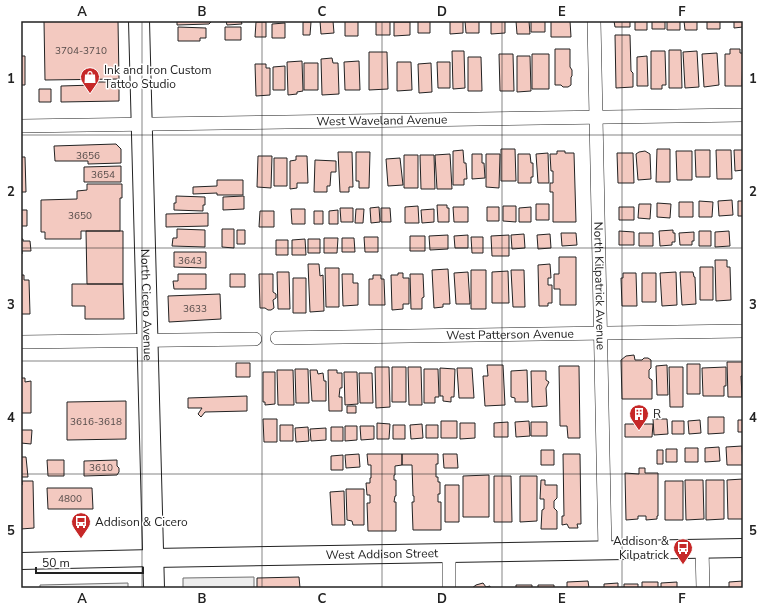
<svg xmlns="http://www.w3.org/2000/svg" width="764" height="609" viewBox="0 0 764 609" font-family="'Nunito Sans',sans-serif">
  <rect width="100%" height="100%" fill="#fff"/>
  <!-- parking -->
  <path fill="#ededed" stroke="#6f6f6f" d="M254,577V588H183V578Z
    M128,583V588H40V585Z"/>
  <!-- building -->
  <path fill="#f3c9c0" stroke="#222" d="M44,21H118L119,79L45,80Z
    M177,21H212L209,24L177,25Z
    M226,21H241L242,24L227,25Z
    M320,21H333L334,33L321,34Z
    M345,21H358V36H345Z
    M376,21H390V35H376Z
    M418,21H430V33H418Z
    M450,21H463V33L450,34Z
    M465,21H479V33H466Z
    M491,21H505V33L491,34Z
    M516,21H529L530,34H517Z
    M531,21H545V32H531Z
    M551,21H570L571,37H551Z
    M614,21H630V27H615Z
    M635,21H647V30H635Z
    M652,21H665V29H652Z
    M667,21H680V30H667Z
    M684,21H697V30H685Z
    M707,21H720V29H707Z
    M734,21H743V27L734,28Z
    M256,22H266V37H255Z
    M303,22H311L310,35H303Z
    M394,22H410V35L394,36Z
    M285,23V38H272V24Z
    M178,27L206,28V38H200V41H178Z
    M225,27H241V40H225Z
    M615,35H630L631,71L633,73V87L616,88Z
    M555,49H570V67L572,70V76L571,77V85L568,87H563L561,85H555Z
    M730,49H740V53H743L742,86H725V54H730Z
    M669,50H681L682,88H669Z
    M452,51H464L465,88L453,89Z
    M651,51H665L666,85H662V89H651Z
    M697,51L699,87L685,88L683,52Z
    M369,52H387L388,89L369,90Z
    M717,53L719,85L704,87L702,54Z
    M499,54H513L514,91H500Z
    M532,54H549V89H532Z
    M21,56H25V85H21Z
    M517,56H530L531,91L517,92Z
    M647,56L648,86H637V57Z
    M468,57H481L482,91H468Z
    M332,58L333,63H338L339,94L322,95L321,59Z
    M302,61L303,91L297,92V94L288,95L287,62Z
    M359,61L360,90H345L344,62Z
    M397,62H411L412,90L397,91Z
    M437,62H450V88H438Z
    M304,63H318V90H304Z
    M431,63L432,92L419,93L418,64Z
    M255,64H266V68H270V95L256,96Z
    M285,66V90H273V67Z
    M94,82H119V101L61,102V86L94,85Z
    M39,89H51V102H39Z
    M116,144L121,149V163L88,164V161H55L54,146Z
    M501,149H515L516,181H501Z
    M657,149H670V182H656Z
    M463,150L464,163H466L467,179H464V185H453V151Z
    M695,150H710V177H696Z
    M716,150H731L732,179H717Z
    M734,150H743V170L735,171Z
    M557,151H565V153H574L576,222H553V192H550V183H553V171H551L550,154H557Z
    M645,151L650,154L651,179L638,180L636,154L639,152Z
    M676,151H692V180H677Z
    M338,152H352L353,187H349V192H340Z
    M356,152H370L369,188H359V181H356Z
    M548,153L549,183H538L536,154Z
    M617,153H633L634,183H618Z
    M450,154L452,189H437L435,155Z
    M472,154H482V163H484L485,178L472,179Z
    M486,154H500L499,188L486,187Z
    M518,154H530L531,163H533V177H531V183H518Z
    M404,155H418V188H404Z
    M420,155H434L435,189H421Z
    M258,156H272L271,188L257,187Z
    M296,156H307L308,183H297V188L290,189V161L296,160Z
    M21,157H25L26,192H21Z
    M274,158H287V186H274Z
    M400,158L403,185L388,186L386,159Z
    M315,160L336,161V172H331L330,186H327V192H314Z
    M121,166V182H84V167Z
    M217,180H243V195H217V193L193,194V187L217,186Z
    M87,184H122V198H120V231H81V239H45V232H41V200L77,199V191L87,190Z
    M176,196L205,197V205H203V211L174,210V203H176Z
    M244,196V209L223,210V197Z
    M732,200L733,215L719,216L718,201Z
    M699,201L713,202L712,217H699Z
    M738,201H743V216H738Z
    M679,202H693V217H679Z
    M657,203L671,204L670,218L657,217Z
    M536,204H549V220H536Z
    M639,204H651L650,219L638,218Z
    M437,205H447V208H449V222H438Z
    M418,206L419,223H405V207Z
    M503,206H516V222L503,221Z
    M379,207L380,222L371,223L370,208Z
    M453,207H468V222H454Z
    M487,207H499V221H487Z
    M531,207V222H519V208Z
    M619,207H634V220H619Z
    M340,208H353V222H341Z
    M381,208H390L391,222H381Z
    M291,209H305V224H292Z
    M356,209H364L363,223H355Z
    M434,209V222L422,223L421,210Z
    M21,210H27V226H21Z
    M338,210V224H329V211Z
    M260,211H274V227H259Z
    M314,211H323V224H314Z
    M208,213V226L166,227V214Z
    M177,229L205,230V247L172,246L173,238H177Z
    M222,229H234V248L222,247Z
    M237,230H245V244H237Z
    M673,230V233H675V242H672V245L660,246L659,231Z
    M86,231H123V284H87Z
    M619,231L634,232V245H619Z
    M699,231H711V246H699Z
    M729,231L730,246L715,247V232Z
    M694,232V241H692V245H680L679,233Z
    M561,233H576L577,245L562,246Z
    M639,233H653V246H639Z
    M524,234L525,248L512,249L511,235Z
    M550,234L551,248L538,249L537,235Z
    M448,235V249L430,250L429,236Z
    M468,235V248H455L454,236Z
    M509,235V256H492L491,236Z
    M410,236H425V251H410Z
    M364,237H378V252H365Z
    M471,237H483V253H472Z
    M324,238H338L337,253H324Z
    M342,238H354L355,252H342Z
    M21,239H23V241H30L31,251H22V254H21Z
    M305,239L306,255H292V240Z
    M308,239H320V253H308Z
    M276,240H288V255H276Z
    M174,252H206V268L174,267Z
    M559,257H576V305H560V289H554V274H559Z
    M715,260H727V267H730L731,300L716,301Z
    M308,264H319L320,276L323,275L324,311L310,312Z
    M550,264L551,278H548V285H552V303H548V306H539L538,265Z
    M700,267H713V300H700Z
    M325,268H339V307H326Z
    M448,269L450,304H443V307L434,308L432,270Z
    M471,270H486V309H471Z
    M511,270H524L525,307H513Z
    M508,271L509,303H492V272Z
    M277,272H289L290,309H278Z
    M468,272L470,304H456L454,273Z
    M676,272L677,305L662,306L660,273Z
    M680,272H693L694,277H695L696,304L682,305Z
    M398,273H403V278H409V304H403V309L392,310L391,275H398Z
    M623,273H636L637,306H622L621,278H623Z
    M642,273H656V302H642Z
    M178,274H206V289H174L173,281H178Z
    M230,274H245V287H230Z
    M259,274H273V292L276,294V298L273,300L274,308L271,310H268L265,308H260Z
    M342,274H353V283H358V305L343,306Z
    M410,274H423L424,297L422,298V309H411Z
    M21,275H24V280H29L30,314H21Z
    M373,275H381V279H384L385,305H369V279H373Z
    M293,278H306V313H293Z
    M72,284H123L124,319H85V306H72Z
    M220,294L221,319L169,322L168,296Z
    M634,355L635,360H642L644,358H648L651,360V368L649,370V378L652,380V399H622L621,360L626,356Z
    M727,362H743V376H741L742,397H728Z
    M236,363H250V377H236Z
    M687,364H700V394H687Z
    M487,365H503L505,405L485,406L483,376H488Z
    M667,365L668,395H657L656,366Z
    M559,366H579L580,438H568L567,426H560Z
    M375,367H389L390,407L376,408Z
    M392,367H406V402H392Z
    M408,367H421L422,405H409Z
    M669,367H683V407H670Z
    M726,367V386H724V396H703L702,368Z
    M440,368L455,369L454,397H451V402L443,401V396H440Z
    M457,368H472L474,398H459Z
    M295,369H308L309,403H296Z
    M424,369H438L439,397H435V403H424Z
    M277,370H293L294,405H278Z
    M310,370H317L318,374L323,373L324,381H326V401H312Z
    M328,370H337V373H342V388H340L339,397H342V411H329Z
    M527,370L528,402H515V398L511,397V371Z
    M531,371H546V380L549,382L546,388L547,406L532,407Z
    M263,372H275V404L265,405V402H263Z
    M344,372H357L358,404L345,405Z
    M359,373H372L373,403H360Z
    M21,378H25V382L31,381V413H21Z
    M247,396V411L205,412L201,417L198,414L202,408H188V398Z
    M126,401V439L67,440V402Z
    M347,406H356V413H347Z
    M708,417H724V433L708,434Z
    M263,419H277V442H264Z
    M653,419H667L668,434L654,435Z
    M700,420L701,433L689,434L688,421Z
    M738,420H743V432H738Z
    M441,421H457V438H441Z
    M529,421L530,436L516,437L515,422Z
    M672,421H684V434H672Z
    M508,422V437H494V423Z
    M531,422H547V436H531Z
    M377,423L390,424L389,439H377Z
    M460,423H475V438L460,439Z
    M422,424L423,438L411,439L410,425Z
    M625,424H653L652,437H625Z
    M280,425H293V441H280Z
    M393,425H405V439H393Z
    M426,425H438V438H426Z
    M345,426H357V440L345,441Z
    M360,426H374V439L361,440Z
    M308,427L309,441L296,442L295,428Z
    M331,427H343V441H331Z
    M326,428V440L311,441L310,429Z
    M21,430H32L31,444L21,443Z
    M742,446L743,465H727L726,447Z
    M719,447L720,461L705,462V448Z
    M685,448H698V462H685Z
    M666,449H677V462H666Z
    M541,450H554V465H541Z
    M657,450H663V464H657Z
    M359,454L360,467L346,468L345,455Z
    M367,454H402V465L395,466V475H394V480H396V496H395L394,502H396V531H368L367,503H370V495H367L366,483H370V478H371V465H368Z
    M402,454H438V464H436V477H438V482H440V494H438V502H441V530H413L412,502H414V496H413L412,465H402Z
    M443,454H457L458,468H444Z
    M563,454H580L581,524H577L578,528H569L567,524L562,525V516H564Z
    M343,455V470H331V456Z
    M21,457H26L28,477H21Z
    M47,460H64V476H48Z
    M117,460V466L119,468V472L117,475L84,476V461Z
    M639,468H645V473H658V516H657V519L646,520V516H638V519L626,520L625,473L639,474Z
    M489,475V517H463V476Z
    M494,476H511L512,522H494Z
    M520,476H537V521L520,522Z
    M743,479V519H728L727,480Z
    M541,480H545V485H557V498L554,501V508L557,511V529H541L542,510L544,509V499H540Z
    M685,480H703L704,519L686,520Z
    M706,480H724V519L706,520Z
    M22,481H33L34,528L21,529V485H22Z
    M665,481H683V520H665Z
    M445,485H459V522H445Z
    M47,488H92L93,509H48Z
    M346,489H364V525H353L352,521L347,520Z
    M344,491L345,525H332L330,492Z
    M299,577L300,588H257V578Z
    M588,581L589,588H567V582Z
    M743,581V588H729V582Z
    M642,582H658V588H642Z
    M677,582V588H661V583Z
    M483,583L486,587L490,586V588H472L476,585Z
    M618,583V588H604V584Z
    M624,584H638V588H624Z
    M516,585H532V588H516Z
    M538,585H554V588H538Z"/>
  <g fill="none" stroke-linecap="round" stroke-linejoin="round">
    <defs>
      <g id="minor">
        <path id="s1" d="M594,21L605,551"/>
        <path id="s2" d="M21,126L743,115"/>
        <path id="s3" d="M277,338L743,331"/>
        <path d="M21,342L255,339"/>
        <path d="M702,549L703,588"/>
        <path d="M449,553V588"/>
      </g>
      <path id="tertiary" d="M21,561L153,558"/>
      <g id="secondary">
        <path id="s4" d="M153,558L743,548"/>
      </g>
      <g id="primary">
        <path id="s5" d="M139,21L154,588"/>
      </g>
    </defs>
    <!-- minor casing -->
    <use href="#minor" stroke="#222" stroke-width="14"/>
    <!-- tertiary casing -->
    <use href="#tertiary" stroke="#222" stroke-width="18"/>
    <!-- secondary casing -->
    <use href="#secondary" stroke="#222" stroke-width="20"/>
    <!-- primary casing -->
    <use href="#primary" stroke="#222" stroke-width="22"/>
    <!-- minor -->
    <use href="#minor" stroke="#fff" stroke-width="13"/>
    <!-- tertiary -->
    <use href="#tertiary" stroke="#fff" stroke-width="16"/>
    <!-- secondary -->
    <use href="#secondary" stroke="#fff" stroke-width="18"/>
    <!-- primary -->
    <use href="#primary" stroke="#fff" stroke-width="20"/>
  </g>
  <!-- grid -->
  <path fill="none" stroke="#222" stroke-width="1" stroke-opacity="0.55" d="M142,21V588M262,21V588M382,21V588M502,21V588M622,21V588M21,135H743M21,248H743M21,361H743M21,474H743"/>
  <!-- icons -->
  <defs>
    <symbol id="shop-pin" viewBox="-11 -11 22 30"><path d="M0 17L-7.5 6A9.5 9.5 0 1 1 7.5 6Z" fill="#c62828" stroke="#fff"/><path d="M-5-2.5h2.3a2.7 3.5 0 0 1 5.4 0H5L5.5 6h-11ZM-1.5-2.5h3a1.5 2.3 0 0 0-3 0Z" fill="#fff"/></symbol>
    <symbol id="building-pin" viewBox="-11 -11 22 30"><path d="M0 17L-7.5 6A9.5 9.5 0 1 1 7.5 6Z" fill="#c62828" stroke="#fff"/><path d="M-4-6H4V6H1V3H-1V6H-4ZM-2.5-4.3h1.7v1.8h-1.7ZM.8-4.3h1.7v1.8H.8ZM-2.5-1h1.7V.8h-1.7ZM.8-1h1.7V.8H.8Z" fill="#fff"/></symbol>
    <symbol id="bus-pin" viewBox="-11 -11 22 30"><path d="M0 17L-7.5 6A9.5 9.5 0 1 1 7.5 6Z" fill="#c62828" stroke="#fff"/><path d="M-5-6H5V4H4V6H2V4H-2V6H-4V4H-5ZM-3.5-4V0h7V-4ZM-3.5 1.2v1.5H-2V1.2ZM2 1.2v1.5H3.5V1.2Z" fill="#fff"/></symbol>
  </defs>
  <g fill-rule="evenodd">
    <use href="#shop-pin" x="79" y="66" width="22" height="30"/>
    <use href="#building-pin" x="628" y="403" width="22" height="30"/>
    <use href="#bus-pin" x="70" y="511" width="22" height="30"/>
    <use href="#bus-pin" x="672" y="537" width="22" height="30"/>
  </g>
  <g text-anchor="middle" stroke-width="3" stroke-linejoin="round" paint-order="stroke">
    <!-- number labels -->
    <g font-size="10" fill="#564c4a">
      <text x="81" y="54">3704-3710</text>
      <text x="88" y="159">3656</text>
      <text x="103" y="178">3654</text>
      <text x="80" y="219">3650</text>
      <text x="190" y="264">3643</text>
      <text x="195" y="312">3633</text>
      <text x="96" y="425">3616-3618</text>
      <text x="101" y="471">3610</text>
      <text x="70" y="502">4800</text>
    </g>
    <!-- poi labels -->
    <g font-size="12" fill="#222" stroke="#fff" text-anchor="start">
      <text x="104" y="74">Ink and Iron Custom<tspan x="104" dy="14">Tattoo Studio</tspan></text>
      <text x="653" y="418">R</text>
      <text x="95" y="526">Addison &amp; Cicero</text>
      <text x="669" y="545" text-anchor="end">Addison &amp;<tspan x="669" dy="14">Kilpatrick</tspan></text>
    </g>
    <!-- street labels -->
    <g font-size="12" fill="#222" stroke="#fff">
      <text dy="4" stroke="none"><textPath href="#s2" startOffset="361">West Waveland Avenue</textPath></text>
      <text dy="4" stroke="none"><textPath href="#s1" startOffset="265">North Kilpatrick Avenue</textPath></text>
      <text dy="4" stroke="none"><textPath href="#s5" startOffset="284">North Cicero Avenue</textPath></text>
      <text dy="4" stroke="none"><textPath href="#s3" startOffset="233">West Patterson Avenue</textPath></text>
      <text dy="4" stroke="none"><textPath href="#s4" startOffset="229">West Addison Street</textPath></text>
    </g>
  </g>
  <!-- border -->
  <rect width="764" height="609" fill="none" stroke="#ffffff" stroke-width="44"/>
  <!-- scale -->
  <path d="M36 567v6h107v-6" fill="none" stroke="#222222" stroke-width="2"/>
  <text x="42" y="567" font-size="12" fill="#222222" stroke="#ffffff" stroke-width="3" paint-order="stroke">50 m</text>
  <rect x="22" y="22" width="720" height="565" fill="none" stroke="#222" stroke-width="1.5"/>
  <g font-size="13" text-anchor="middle" font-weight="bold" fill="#222">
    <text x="82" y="16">A</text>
    <text x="202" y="16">B</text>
    <text x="322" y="16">C</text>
    <text x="442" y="16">D</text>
    <text x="562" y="16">E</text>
    <text x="682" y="16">F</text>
    <text x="11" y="83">1</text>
    <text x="753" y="83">1</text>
    <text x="11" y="196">2</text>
    <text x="753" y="196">2</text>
    <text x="11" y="309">3</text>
    <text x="753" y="309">3</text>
    <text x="11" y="422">4</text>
    <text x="753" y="422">4</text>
    <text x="11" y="535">5</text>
    <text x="753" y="535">5</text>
    <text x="82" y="603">A</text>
    <text x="202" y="603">B</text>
    <text x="322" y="603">C</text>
    <text x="442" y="603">D</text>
    <text x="562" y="603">E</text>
    <text x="682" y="603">F</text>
  </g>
</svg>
